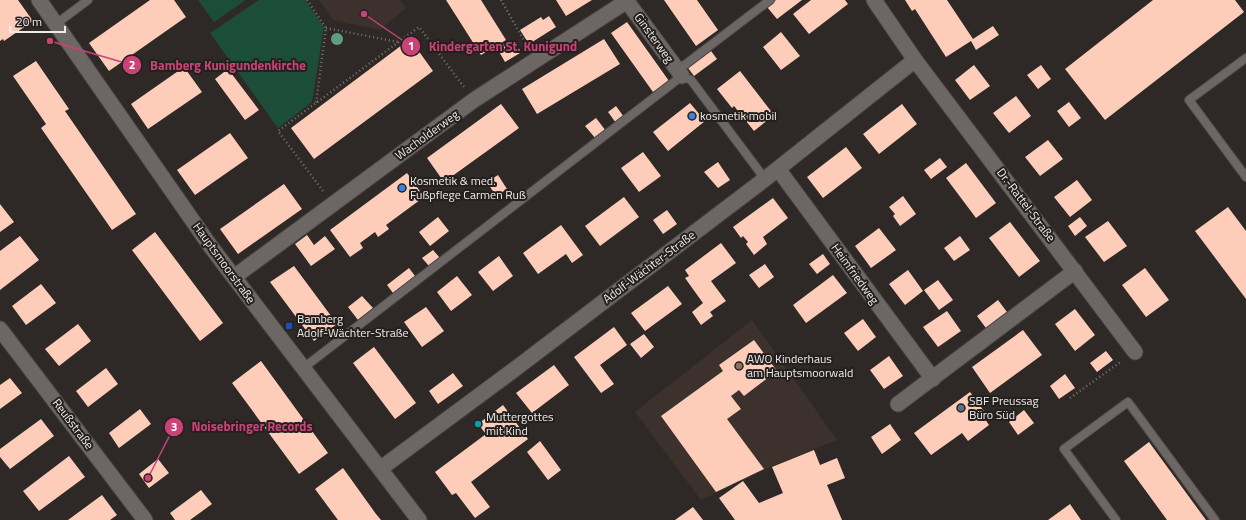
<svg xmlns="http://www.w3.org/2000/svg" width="1246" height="520" viewBox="0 0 1246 520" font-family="'Titillium Web',sans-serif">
  <rect width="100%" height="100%" fill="#2e2927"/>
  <!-- built -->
  <path fill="#3c312c" d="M319,0H400L406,8L380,30L333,20Z
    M752,320L837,440L770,467L701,500L635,412Z"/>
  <!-- green -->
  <path fill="#1c4d39" d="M198,0H246L214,22Z
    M259,0H305L324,27L312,102L278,128L210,33Z"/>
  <!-- building -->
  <path fill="#fdcdb9" d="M0,0H18L33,21L4,41L3,39L0,41Z
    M150,0H174L186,17L109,71L89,43Z
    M446,0H481L506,40L481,55Z
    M556,0H592L566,16Z
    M664,0H697L718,30L696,46Z
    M776,0H802L777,19L767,7Z
    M811,0H845L848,4L809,34L793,14Z
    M905,0H947L973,39L993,26L999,35L976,50L971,41L946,57L915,9L912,11Z
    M1153,0H1235L1244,12L1105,120L1065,69Z
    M549,16L556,27L529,44L520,30L541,17L543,20Z
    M627,22L669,81L653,92L611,33Z
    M781,32L800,56L781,70L763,47Z
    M410,39L433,71L314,159L291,128Z
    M604,39L620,64L537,114L522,89Z
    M514,42L520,53L505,62L497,48L504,44L506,46Z
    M711,51L717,59L694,76L688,68Z
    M36,61L69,109L65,111L136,214L112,230L41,128L46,124L13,76Z
    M974,65L990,86L970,100L955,80Z
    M1041,65L1051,79L1038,89L1027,75Z
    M184,67L202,92L148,129L131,104Z
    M228,69L259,110L245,120L215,79Z
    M740,71L774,115L754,131L734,106L732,108L717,89Z
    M1016,96L1031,116L1009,133L993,113Z
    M1069,102L1081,118L1069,127L1057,111Z
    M690,103L705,121L668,151L653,132Z
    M501,104L519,128L444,182L427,158Z
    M902,104L917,124L879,154L863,134Z
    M616,106L624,117L616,123L608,112Z
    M596,118L606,131L596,139L585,126Z
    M230,133L248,158L195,195L177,170Z
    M1048,140L1063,159L1040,176L1025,157Z
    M846,147L862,168L823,198L807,177Z
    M643,152L661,176L639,192L621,168Z
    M940,158L947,167L931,179L924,170Z
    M718,162L730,180L718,188L704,172Z
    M966,163L996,203L976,218L946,178Z
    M407,173L424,197L386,225L389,229L378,237L375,232L360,243L363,248L350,257L330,230Z
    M498,175L507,189L496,196L487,182Z
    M1077,180L1092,200L1070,217L1054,197Z
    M284,184L302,209L238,254L220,229Z
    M903,196L916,214L900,226L893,216L895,214L889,207Z
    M624,197L639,217L600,246L585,226Z
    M773,198L788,218L763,237L767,244L754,255L746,244L748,242L743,236L741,238L733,227Z
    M0,204L14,222L0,232Z
    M1228,207L1246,231V299L1195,231Z
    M667,210L677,224L663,234L653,220Z
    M438,217L449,231L430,246L419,232Z
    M1080,217L1087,226L1075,236L1068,226Z
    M1108,221L1127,246L1104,262L1085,237Z
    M1010,222L1040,261L1019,277L989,238Z
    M561,225L583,255L572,263L566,254L538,274L523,253Z
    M879,228L896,250L871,268L855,246Z
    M155,232L223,323L200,341L132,250Z
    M307,235L314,245L325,236L335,249L311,266L295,244Z
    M20,236L39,260L0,290V251Z
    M960,236L970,250L954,261L944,248Z
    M721,243L736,263L711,281L726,301L710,312L713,316L701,325L692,312L703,303L685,278L689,276L685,270Z
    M433,250L440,258L429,266L422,258Z
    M823,254L830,264L817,274L809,264Z
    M499,256L513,276L493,291L478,272Z
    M765,264L774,277L759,288L749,275Z
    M294,266L337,324L314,341L270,282Z
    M409,268L415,276L393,293L387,285Z
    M1145,268L1169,300L1146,317L1122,285Z
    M908,270L923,291L905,305L889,284Z
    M833,275L847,293L806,323L793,305Z
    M457,276L472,295L451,311L437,292Z
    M938,280L953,300L939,310L924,290Z
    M41,284L56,303L26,325L12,306Z
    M668,286L682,304L645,331L631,313Z
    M362,296L373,308L358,320L348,307Z
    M998,300L1007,312L986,328L977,316Z
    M426,307L444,331L422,347L404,322Z
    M1075,309L1095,335L1075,351L1055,324Z
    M947,311L961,331L938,347L923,327Z
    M863,319L876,337L858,351L844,333Z
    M78,324L91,341L59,366L45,349Z
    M614,327L627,345L600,365L614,384L601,393L574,357Z
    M1023,330L1042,355L990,393L972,367Z
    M644,334L654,347L641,358L630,344Z
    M754,340L777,371L744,396L739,390L731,396L741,409L727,419L764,469L716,492L661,416L723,371L719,365Z
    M374,347L416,403L395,419L353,363Z
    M1106,351L1113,360L1097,372L1090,363Z
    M889,356L903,376L884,389L870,370Z
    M261,361L328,453L299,474L232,383Z
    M554,365L569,385L532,413L516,393Z
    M106,368L118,384L88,407L76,391Z
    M453,373L463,386L438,404L429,391Z
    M1065,374L1075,388L1059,399L1050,386Z
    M10,378L22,393L0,409V385Z
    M970,392L986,414L983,416L989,425L968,441L962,433L931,455L914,433Z
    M503,405L528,439L471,482L490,507L475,518L456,493L452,495L435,472L486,434L478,424Z
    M140,409L151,424L119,448L109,433Z
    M1024,410L1034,423L1018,435L1009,422Z
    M41,419L54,436L10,469L0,457V449Z
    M890,424L901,440L882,454L871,437Z
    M540,441L561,470L548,480L527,452Z
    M1149,442L1206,520H1167L1124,461Z
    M814,450L820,465L837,458L845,478L827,485L842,520H735L719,498L743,481L759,503L783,493L772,467Z
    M69,456L85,477L39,511L23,491Z
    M158,459L169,473L149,488L139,474Z
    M343,468L376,514L381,520H338L315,489Z
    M201,490L212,504L190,520H175L170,513Z
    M102,495L117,515L110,520H68Z
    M1070,504L1081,520H1048Z
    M693,507L703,520H675Z"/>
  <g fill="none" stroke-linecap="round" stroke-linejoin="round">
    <defs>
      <path id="lane" d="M56,24L88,0
        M1246,58L1189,100L1246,177
        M678,70L770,0
        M302,369L682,76L691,80L765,179
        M1116,520L1064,449L1128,402L1215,520"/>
      <path id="street" d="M39,0L211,247L419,520
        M626,0L682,76
        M874,0L915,60L1135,352
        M778,169L933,379
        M234,277L474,100L627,1
        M0,329L145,520
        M898,404L1075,271
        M380,469L515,369L765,179L915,60"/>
    </defs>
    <!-- lane casing -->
    <use href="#lane" stroke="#4a4644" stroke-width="10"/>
    <!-- street casing -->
    <use href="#street" stroke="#4a4644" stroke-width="17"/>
    <!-- path -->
    <path stroke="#777270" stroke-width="2.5" stroke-dasharray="1 3" stroke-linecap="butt" d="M307,0L326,28L316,103
      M501,0L527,46
      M326,28L398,42
      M323,191L278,131L419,27L464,87
      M1070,398L1122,361"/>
    <!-- lane -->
    <use href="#lane" stroke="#6c6664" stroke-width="8"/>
    <!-- street -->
    <use href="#street" stroke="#6c6664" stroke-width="15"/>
  </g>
  <!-- trees -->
  <circle fill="#5d9d80" cx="337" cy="39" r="6"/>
  <!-- markers -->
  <g fill="#3f7fe0" stroke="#24201e" stroke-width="1.5">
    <circle cx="692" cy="116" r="4"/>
    <circle cx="402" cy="188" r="4"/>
  </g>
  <rect fill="#1a4fb4" stroke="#24201e" stroke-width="1.5" x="285" y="322" width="8" height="8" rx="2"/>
  <circle fill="#8d6e63" stroke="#24201e" stroke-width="1.5" cx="739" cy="366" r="4"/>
  <circle fill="#5c6f8a" stroke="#24201e" stroke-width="1.5" cx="961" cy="408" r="4"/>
  <circle fill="#0f9aa8" stroke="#24201e" stroke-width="1.5" cx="478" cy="424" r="4"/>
  <g text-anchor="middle" stroke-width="4" stroke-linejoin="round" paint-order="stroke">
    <!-- street labels -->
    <g font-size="12" fill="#efebea" stroke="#24201e">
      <text transform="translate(654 38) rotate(54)" y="4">Ginsterweg</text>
      <text transform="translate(427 135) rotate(-36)" y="4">Wacholderweg</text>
      <text transform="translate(1026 205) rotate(53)" y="4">Dr.-Rattel-Straße</text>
      <text transform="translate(224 263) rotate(54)" y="4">Hauptsmoorstraße</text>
      <text transform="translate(649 267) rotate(-37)" y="4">Adolf-Wächter-Straße</text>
      <text transform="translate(855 274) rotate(54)" y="4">Heimfriedweg</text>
      <text transform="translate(73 424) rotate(53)" y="4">Reußstraße</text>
    </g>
    <!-- poi labels -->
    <g font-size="12" fill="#efebea" stroke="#24201e" text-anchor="start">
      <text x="700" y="120">kosmetik mobil</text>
      <text x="410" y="185">Kosmetik &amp; med.<tspan x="410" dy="14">Fußpflege Carmen Ruß</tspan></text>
      <text x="297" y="323">Bamberg<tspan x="297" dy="14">Adolf-Wächter-Straße</tspan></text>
      <text x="747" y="363">AWO Kinderhaus<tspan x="747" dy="14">am Hauptsmoorwald</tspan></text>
      <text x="969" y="405">SBF Preussag<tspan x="969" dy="14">Büro Süd</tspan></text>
      <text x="486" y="421">Muttergottes<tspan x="486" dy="14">mit Kind</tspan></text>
    </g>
  </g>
  <!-- callouts -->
  <path fill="none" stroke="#cb4278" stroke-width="1.5" d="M364 14L411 46M50 41L132 65M148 478L174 427"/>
  <g fill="#cb4278" stroke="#24201e" stroke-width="1.5">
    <circle cx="364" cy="14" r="4"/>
    <circle cx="50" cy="41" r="4"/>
    <circle cx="148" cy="478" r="4"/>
    <circle cx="411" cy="46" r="10"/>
    <circle cx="132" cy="65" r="10"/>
    <circle cx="174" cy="427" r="10"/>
  </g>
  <g font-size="12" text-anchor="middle" font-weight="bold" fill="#fff">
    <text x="411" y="50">1</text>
    <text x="132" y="69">2</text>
    <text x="174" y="431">3</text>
  </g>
  <g font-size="13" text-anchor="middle" font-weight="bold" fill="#cb4278" stroke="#24201e" stroke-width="4" stroke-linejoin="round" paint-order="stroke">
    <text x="503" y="51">Kindergarten St. Kunigund</text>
    <text x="228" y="70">Bamberg Kunigundenkirche</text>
    <text x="252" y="431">Noisebringer Records</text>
  </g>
  <!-- scale -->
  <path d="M10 26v6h55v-6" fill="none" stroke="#efebea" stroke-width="2"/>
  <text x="16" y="26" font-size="12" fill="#efebea" stroke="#24201e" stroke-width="3" paint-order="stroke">20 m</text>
</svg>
